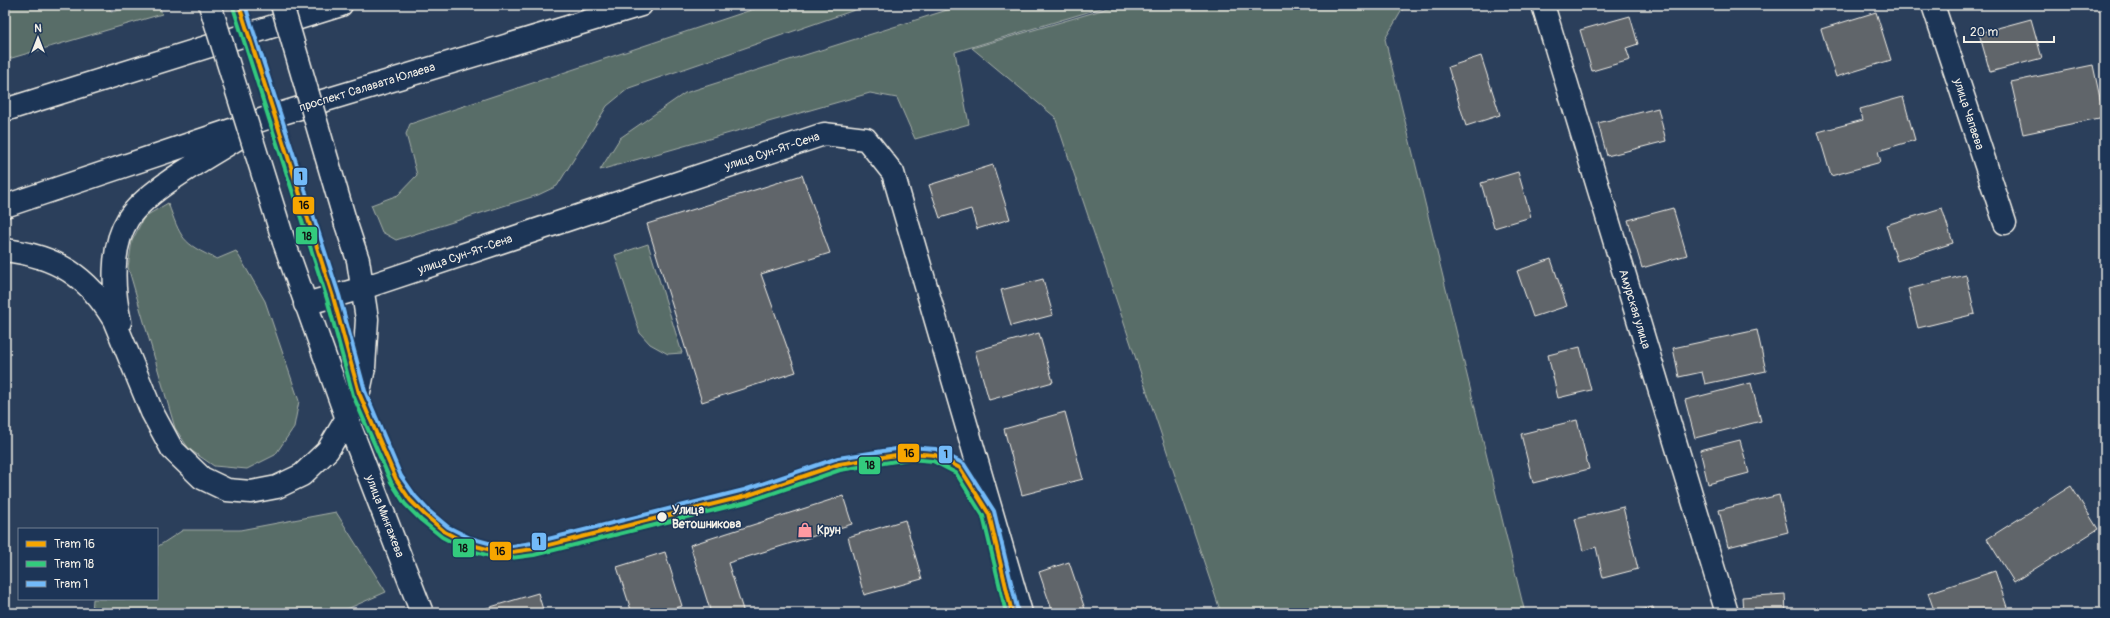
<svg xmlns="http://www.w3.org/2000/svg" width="2110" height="618" viewBox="0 0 2110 618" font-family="Pangolin,sans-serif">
  <rect width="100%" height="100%" fill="#2b3f5b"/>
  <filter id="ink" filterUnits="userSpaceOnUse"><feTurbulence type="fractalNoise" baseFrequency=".025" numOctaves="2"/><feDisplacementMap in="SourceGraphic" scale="8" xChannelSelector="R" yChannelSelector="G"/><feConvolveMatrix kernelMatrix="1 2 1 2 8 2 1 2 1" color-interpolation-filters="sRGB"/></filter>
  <g filter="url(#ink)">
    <!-- green -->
    <path fill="#586d68" stroke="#a6afa8" d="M5,5H108L111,12L143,5H159L162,14L5,60Z
      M766,5H869L629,88L607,106L557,186L538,195L396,240L382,232L371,205L398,195L417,175L406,134L410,124Z
      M963,5H1111L955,52L969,124L915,139L897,98L870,93L600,170L620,138L685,93Z
      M1119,5H1405L1385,39L1525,613H1221L1055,117L972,48Z
      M168,203C181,238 181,243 217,259L236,251L265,301L299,401L294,427L275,455L247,469L214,466L189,449L175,428L128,267L132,241L144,217Z
      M648,244L682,353L668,354L650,344L640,333L615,255Z
      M336,512L386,592L338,613H92L93,599H157V547L183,530H240Z"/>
    <!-- building -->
    <path fill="#61656b" stroke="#f4f1e8" d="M1876,12L1891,60L1836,77L1821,29Z
      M1630,16L1638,44L1626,48L1630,60L1592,71L1580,30Z
      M2031,19L2042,58L1990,72L1979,33Z
      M1481,56L1500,115L1466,126L1448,67Z
      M2093,65L2104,117L2023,134L2011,82Z
      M1903,97L1915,140L1878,151L1881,162L1831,176L1818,132L1863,120L1860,109Z
      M1658,108L1666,141L1607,156L1598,123Z
      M993,165L1010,219L977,229L971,209L940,218L929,185Z
      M1518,172L1531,217L1494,228L1481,183Z
      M802,175L830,253L761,274L796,372L702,402L647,224Z
      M1673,208L1687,255L1642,268L1628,220Z
      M1942,208L1953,243L1897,261L1886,225Z
      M1551,259L1567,306L1533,317L1517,271Z
      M1966,275L1975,314L1918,328L1908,289Z
      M1043,279L1053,315L1011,326L1001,290Z
      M1757,330L1766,371L1705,384L1702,372L1679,377L1673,348Z
      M1039,333L1053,382L989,400L975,351Z
      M1580,347L1591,390L1558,398L1548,355Z
      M1751,383L1761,421L1695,438L1685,400Z
      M1065,412L1083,479L1022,495L1004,429Z
      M1577,420L1589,469L1533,483L1521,434Z
      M1740,440L1749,473L1708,484L1700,450Z
      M2071,486L2098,529L2014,582L1987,539Z
      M1779,495L1788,532L1728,547L1719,510Z
      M843,496L852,524L728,563L744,613H711L690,545Z
      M1623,507L1638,569L1603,578L1596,547L1583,551L1575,519Z
      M905,520L922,579L864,595L848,537Z
      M665,552L682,606L659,613H632L617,567Z
      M1069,562L1086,612L1053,613L1039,572Z
      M1995,571L2009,613H1935L1928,593Z
      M538,593L544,613H478L477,611Z
      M1785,594L1786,613H1743L1742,597Z
      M1653,607L1654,613H1629Z"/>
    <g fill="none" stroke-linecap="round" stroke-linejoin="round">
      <defs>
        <path id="minor" d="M1543,5L1727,613
          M1933,5L2005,223
          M305,304L363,288L824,134L866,139L893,173L1021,613
          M347,419L422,613"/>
        <path id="primary" d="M5,110L341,5
          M5,206L273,116L641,5
          M284,242L347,419
          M5,250C56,256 88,276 114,320L152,412L172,449L202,478L227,490L251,492L277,487L302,475L328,450L357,401L364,368L367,319L358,260L346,224
          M120,322C113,290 110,248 128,219C147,189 212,155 243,135"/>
      </defs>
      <!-- minor casing -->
      <use href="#minor" stroke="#f4f1e8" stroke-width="25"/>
      <!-- primary casing -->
      <use href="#primary" stroke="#f4f1e8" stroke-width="25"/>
      <!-- minor -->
      <use href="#minor" stroke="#1d3557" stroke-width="22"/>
      <!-- primary -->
      <use href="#primary" stroke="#1d3557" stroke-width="22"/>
      <defs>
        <path id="primary-bridge" d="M210,5L284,242
          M282,5L346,224"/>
      </defs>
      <!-- primary-bridge casing -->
      <use href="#primary-bridge" stroke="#f4f1e8" stroke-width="25" stroke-linecap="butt"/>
      <!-- primary-bridge -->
      <use href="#primary-bridge" stroke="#1d3557" stroke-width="22"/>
      <defs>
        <path id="tram-1" d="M239,5L333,297L359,393L396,479L410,500L425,515L445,532L468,544L491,550L512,552L533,549L746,496L839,464L909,453L935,455L960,468L989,514L1012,613"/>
        <path id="tram-2" d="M233,7L327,299L353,395L391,482L405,504L421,520L442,537L465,549L490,556L511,558L534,555L747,502L840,470L909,459L933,461L956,473L983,516L1006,613"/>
        <path id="tram-3" d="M245,5L339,295L365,391L401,476L415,496L429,511L448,527L470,538L492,544L512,546L532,543L744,490L838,458L909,447L936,449L964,464L994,511L1018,612"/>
      </defs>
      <!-- tram-1 casing -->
      <use href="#tram-1" stroke="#1d3557" stroke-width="7"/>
      <!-- tram-2 casing -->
      <use href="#tram-2" stroke="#1d3557" stroke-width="7"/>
      <!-- tram-3 casing -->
      <use href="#tram-3" stroke="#1d3557" stroke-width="7"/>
      <!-- tram-1 -->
      <use href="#tram-1" stroke="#f7a600" stroke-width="4"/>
      <!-- tram-2 -->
      <use href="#tram-2" stroke="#33ca7d" stroke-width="4"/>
      <!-- tram-3 -->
      <use href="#tram-3" stroke="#73baf8" stroke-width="4"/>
    </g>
  </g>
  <!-- icons -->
  <defs>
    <symbol id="shop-bare" viewBox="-9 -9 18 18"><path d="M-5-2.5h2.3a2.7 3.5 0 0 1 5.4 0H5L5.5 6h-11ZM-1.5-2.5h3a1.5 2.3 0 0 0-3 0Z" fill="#ff9aa2" stroke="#1d3557" stroke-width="2.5" paint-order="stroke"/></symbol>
  </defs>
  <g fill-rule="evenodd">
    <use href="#shop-bare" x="794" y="519" width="22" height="22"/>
  </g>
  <!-- markers -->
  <circle fill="#f4f1e8" stroke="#1d3557" stroke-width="1.5" cx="662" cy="517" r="5.5"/>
  <g text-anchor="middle" stroke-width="3" stroke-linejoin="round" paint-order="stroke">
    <!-- street labels -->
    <g font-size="12" fill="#f4f1e8" stroke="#1d3557">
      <text transform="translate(367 87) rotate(-17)" y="4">проспект Салавата Юлаева</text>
      <text transform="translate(1969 114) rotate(72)" y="4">улица Чапаева</text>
      <text transform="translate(772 151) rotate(-18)" y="4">улица Сун-Ят-Сена</text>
      <text transform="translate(465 254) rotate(-19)" y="4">улица Сун-Ят-Сена</text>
      <text transform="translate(1635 309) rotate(73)" y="4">Амурская улица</text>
      <text transform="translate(385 516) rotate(69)" y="4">улица Мингажева</text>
    </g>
    <!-- stop labels -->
    <g font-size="12" font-weight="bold" fill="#f4f1e8" stroke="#1d3557" text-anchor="start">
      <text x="672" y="514">Улица<tspan x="672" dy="14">Ветошникова</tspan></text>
    </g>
    <!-- poi labels -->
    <g font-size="12" font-weight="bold" fill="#f4f1e8" stroke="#1d3557" text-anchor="start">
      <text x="817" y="534">Крун</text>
    </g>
  </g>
  <g stroke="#1d3557" stroke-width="1.5">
    <rect x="293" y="167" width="15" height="19" rx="4" fill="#73baf8"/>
    <rect x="292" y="196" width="23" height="19" rx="4" fill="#f7a600"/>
    <rect x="295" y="226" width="23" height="19" rx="4" fill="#33ca7d"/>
    <rect x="897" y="443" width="23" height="20" rx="4" fill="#f7a600"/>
    <rect x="938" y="445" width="15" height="19" rx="4" fill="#73baf8"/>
    <rect x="858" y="456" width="23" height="19" rx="4" fill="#33ca7d"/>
    <rect x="531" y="532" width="16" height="19" rx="4" fill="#73baf8"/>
    <rect x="452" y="538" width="23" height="20" rx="4" fill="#33ca7d"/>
    <rect x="489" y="541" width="23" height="20" rx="4" fill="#f7a600"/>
  </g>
  <g font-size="11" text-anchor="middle" font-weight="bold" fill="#111">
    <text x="301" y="180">1</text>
    <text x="304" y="209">16</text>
    <text x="307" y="240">18</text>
    <text x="909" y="457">16</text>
    <text x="946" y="458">1</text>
    <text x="870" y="469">18</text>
    <text x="539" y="545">1</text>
    <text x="463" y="552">18</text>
    <text x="500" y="555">16</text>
  </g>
  <!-- margin -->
  <rect width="2110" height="618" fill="none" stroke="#1d3557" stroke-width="20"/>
  <rect x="10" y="10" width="2090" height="598" fill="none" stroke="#f4f1e8" stroke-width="1.5" filter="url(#ink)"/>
  <!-- legend -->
  <rect x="18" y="528" width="140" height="72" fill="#1d3557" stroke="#738091"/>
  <rect x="26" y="541" width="20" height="6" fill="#f7a600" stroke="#738091"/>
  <text x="54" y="548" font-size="12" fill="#f4f1e8">Tram 16</text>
  <rect x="26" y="561" width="20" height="6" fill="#33ca7d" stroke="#738091"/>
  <text x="54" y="568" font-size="12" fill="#f4f1e8">Tram 18</text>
  <rect x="26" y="581" width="20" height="6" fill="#73baf8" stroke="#738091"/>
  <text x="54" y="588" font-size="12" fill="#f4f1e8">Tram 1</text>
  <!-- north arrow -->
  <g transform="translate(38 38)" stroke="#1d3557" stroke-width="3" paint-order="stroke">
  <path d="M0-3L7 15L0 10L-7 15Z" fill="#f4f1e8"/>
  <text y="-6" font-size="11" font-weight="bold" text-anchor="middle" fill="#f4f1e8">N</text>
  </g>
  <!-- scale -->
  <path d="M1964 36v6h90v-6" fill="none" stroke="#f4f1e8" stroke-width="2"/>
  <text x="1970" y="36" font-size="12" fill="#f4f1e8" stroke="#1d3557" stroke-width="3" paint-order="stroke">20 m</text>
</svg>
